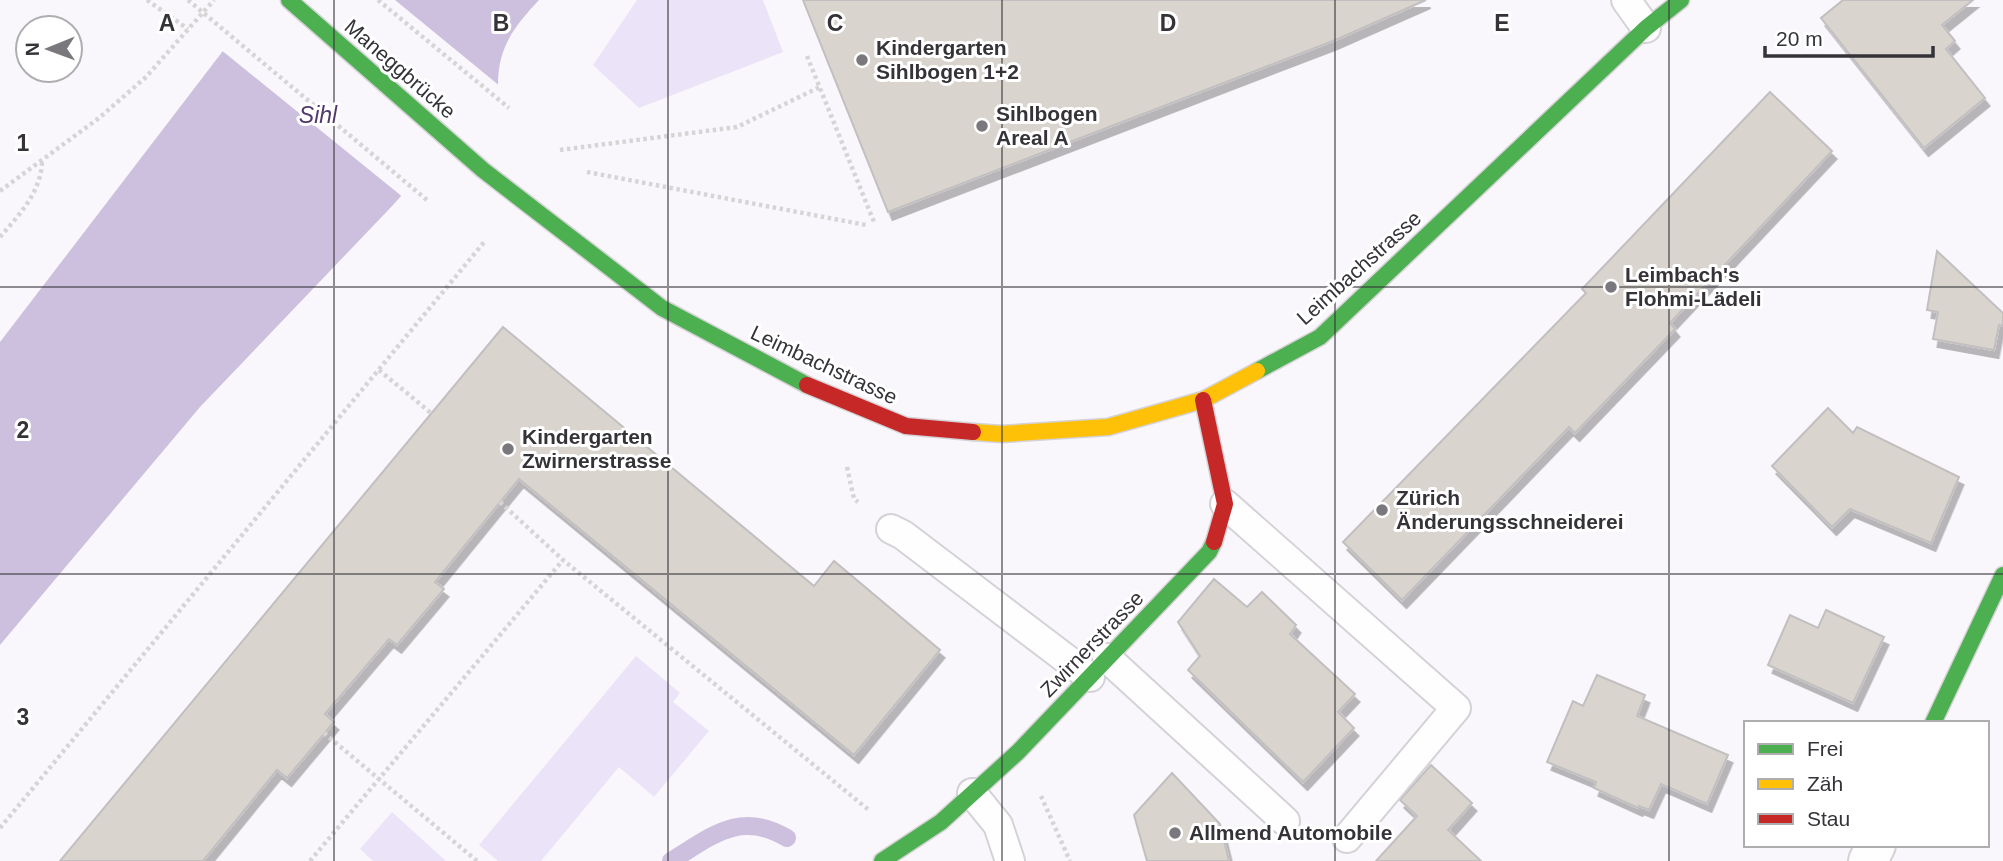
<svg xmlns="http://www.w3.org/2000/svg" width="2003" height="861" viewBox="0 0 2003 861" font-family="Helvetica,sans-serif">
  <defs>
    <filter id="shadow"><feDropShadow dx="4.5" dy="8" stdDeviation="0" flood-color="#0004"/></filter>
  </defs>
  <rect width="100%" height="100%" fill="#f9f7fb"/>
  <!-- green -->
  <path fill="#ebe3f7" d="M637,0H763L783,52L639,108L593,65Z
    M636,656L680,693L673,702L709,731L654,797L619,767L541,861H498L479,845Z
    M392,812L446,861H373L360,849Z"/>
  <!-- water -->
  <path fill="#cdc0df" d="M262,0H539C514,27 498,47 498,85L394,204L200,407L0,645V342Z"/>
  <!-- pier -->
  <path fill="#f9f7fb" d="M257,0H395L501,87L404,198L220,49Z"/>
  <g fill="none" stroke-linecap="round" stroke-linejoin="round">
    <!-- stream -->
    <path stroke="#cdc0df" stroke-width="18" d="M671,861C712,836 740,810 787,838"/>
  </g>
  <!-- building -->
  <path fill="#dad4ce" stroke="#c1bfc0" stroke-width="2" filter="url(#shadow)" d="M803,0H1426L1333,41L888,212Z
    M1843,0H1973L1942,25L1955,41L1946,49L1985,98L1924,148L1821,18Z
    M1770,92L1832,151L1670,323L1675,329L1575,433L1569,427L1402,600L1343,542L1586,293L1582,289Z
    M1937,251L2003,313V326L1999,325L1994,350L1933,339L1938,312L1927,310Z
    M503,327L814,586L834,561L940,650L854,755L519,479L435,582L444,589L397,645L389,639L325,714L334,722L287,778L277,770L203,861H60Z
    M1828,408L1853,433L1857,427L1959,477L1931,543L1850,509L1832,527L1772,466Z
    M1214,579L1247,607L1262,592L1296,625L1290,634L1355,694L1338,712L1354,728L1303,782L1188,670L1200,656L1178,622Z
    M1826,610L1884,637L1853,703L1768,665L1790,615L1818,628Z
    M1597,675L1645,695L1637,716L1728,755L1707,804L1661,784L1649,810L1639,806L1638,808L1594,788L1596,782L1547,762L1573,701L1583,706Z
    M1431,765L1472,803L1448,830L1481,861H1376L1417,816L1400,800Z
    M1172,773L1220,824L1229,861H1147L1134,815Z"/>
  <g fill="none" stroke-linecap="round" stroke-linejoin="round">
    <defs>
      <path id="lane" d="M1626,0L1646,28
        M1225,504L1456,708L1347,838
        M891,529L903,535L1090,677
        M1107,658L1285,821
        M972,793L998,825L1010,861"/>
      <path id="street" d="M1868,861L1876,845"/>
      <path id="fast" d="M289,0L483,170L662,308L807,385
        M1257,371L1320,337L1646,28L1681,0
        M1933,723L2003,575
        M882,861L941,822L1018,752L1209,552L1214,542"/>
      <path id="slow" d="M973,432L1002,434L1108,427L1203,400L1257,371"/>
      <path id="jam" d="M807,385L906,426L973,432
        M1203,400L1225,504L1214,542"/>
    </defs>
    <!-- lane casing -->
    <use href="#lane" stroke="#d4d2d6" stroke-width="32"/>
    <!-- street casing -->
    <use href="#street" stroke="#d4d2d6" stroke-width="42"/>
    <!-- fast casing -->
    <use href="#fast" stroke="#d4d2d6" stroke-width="19"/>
    <!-- slow casing -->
    <use href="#slow" stroke="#d4d2d6" stroke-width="19"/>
    <!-- jam casing -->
    <use href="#jam" stroke="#d4d2d6" stroke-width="19"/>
    <!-- path -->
    <path stroke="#d6d5d6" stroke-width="4.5" stroke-dasharray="3.5 3.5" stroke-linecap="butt" d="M147,0L188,29
      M378,0L509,108
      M807,56L874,222
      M560,150L737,127L820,87
      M587,172L866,225
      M0,191L99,118L146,77L214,0
      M0,237C19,215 41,192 42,162
      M379,370L431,413
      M847,467L854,499L858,502
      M500,502L563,560L870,811
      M324,733L477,861
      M1041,796L1070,861
      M0,828L485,241
      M310,861L563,560"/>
    <!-- lane -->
    <use href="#lane" stroke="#fefefe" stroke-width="28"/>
    <!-- street -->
    <use href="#street" stroke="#fefefe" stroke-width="38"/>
    <!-- fast -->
    <use href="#fast" stroke="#4caf50" stroke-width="16"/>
    <!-- slow -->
    <use href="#slow" stroke="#ffc107" stroke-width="16"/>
    <!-- jam -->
    <use href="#jam" stroke="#c62828" stroke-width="16"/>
    <!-- path-bridge -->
    <path stroke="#d6d5d6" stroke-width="4.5" stroke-dasharray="3.5 3.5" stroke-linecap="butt" d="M188,0L427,200"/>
  </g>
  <!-- grid -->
  <path fill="none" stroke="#353338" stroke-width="2" stroke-opacity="0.55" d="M334,0V861M668,0V861M1002,0V861M1335,0V861M1669,0V861M0,287H2003M0,574H2003"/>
  <!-- markers -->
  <g fill="#7a787c" stroke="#fff" stroke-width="2.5">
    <circle cx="862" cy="60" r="7"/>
    <circle cx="982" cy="126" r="7"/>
    <circle cx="1611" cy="287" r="7"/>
    <circle cx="508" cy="449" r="7"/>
    <circle cx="1382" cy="510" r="7"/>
    <circle cx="1175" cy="833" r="7"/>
  </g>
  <g text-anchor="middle" stroke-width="6" stroke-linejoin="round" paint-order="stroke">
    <!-- poi labels -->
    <g font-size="21" font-weight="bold" fill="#353338" stroke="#fff" text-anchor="start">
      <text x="876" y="55">Kindergarten<tspan x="876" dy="24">Sihlbogen 1+2</tspan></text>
      <text x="996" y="121">Sihlbogen<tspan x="996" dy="24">Areal A</tspan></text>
      <text x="1625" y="282">Leimbach's<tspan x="1625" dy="24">Flohmi-Lädeli</tspan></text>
      <text x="522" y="444">Kindergarten<tspan x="522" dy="24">Zwirnerstrasse</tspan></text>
      <text x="1396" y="505">Zürich<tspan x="1396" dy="24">Änderungsschneiderei</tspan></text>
      <text x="1189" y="840">Allmend Automobile</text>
    </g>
    <!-- street labels -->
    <g font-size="21" fill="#353338" stroke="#fff">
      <text transform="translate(400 69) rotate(41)" y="7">Maneggbrücke</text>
      <text transform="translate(1359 268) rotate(-42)" y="7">Leimbachstrasse</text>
      <text transform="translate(824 365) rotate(25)" y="7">Leimbachstrasse</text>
      <text transform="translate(1092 644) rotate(-46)" y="7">Zwirnerstrasse</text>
    </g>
    <!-- water labels -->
    <g font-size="23" font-style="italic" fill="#50376e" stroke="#fff">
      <text x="318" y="123">Sihl</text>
    </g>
  </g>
  <g font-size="23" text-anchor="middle" font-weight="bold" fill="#353338" stroke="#fff" stroke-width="6" stroke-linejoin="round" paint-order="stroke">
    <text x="167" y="31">A</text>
    <text x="501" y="31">B</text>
    <text x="835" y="31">C</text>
    <text x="1168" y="31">D</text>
    <text x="1502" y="31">E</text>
    <text x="23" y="151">1</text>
    <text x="23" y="438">2</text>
    <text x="23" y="725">3</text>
  </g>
  <!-- legend -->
  <rect x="1744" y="721" width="245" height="126" fill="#ffffff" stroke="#aeadaf" stroke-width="2"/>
  <rect x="1758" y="744" width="35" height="10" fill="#4caf50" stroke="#aeadaf" stroke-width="2"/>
  <text x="1807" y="756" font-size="21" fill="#353338">Frei</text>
  <rect x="1758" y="779" width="35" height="10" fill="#ffc107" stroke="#aeadaf" stroke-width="2"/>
  <text x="1807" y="791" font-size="21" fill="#353338">Zäh</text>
  <rect x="1758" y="814" width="35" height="10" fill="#c62828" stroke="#aeadaf" stroke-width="2"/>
  <text x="1807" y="826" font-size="21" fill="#353338">Stau</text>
  <!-- north arrow -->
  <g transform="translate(49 49) rotate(269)"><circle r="33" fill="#ffffff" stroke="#aeadaf" stroke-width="2"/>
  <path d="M0-5L12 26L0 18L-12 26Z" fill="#7a787c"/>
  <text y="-10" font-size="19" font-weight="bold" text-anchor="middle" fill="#353338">N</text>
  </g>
  <!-- scale -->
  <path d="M1765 46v10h168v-10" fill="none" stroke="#353338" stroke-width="3.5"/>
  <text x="1776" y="46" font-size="21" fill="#353338" stroke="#ffffff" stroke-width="5" paint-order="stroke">20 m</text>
</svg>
